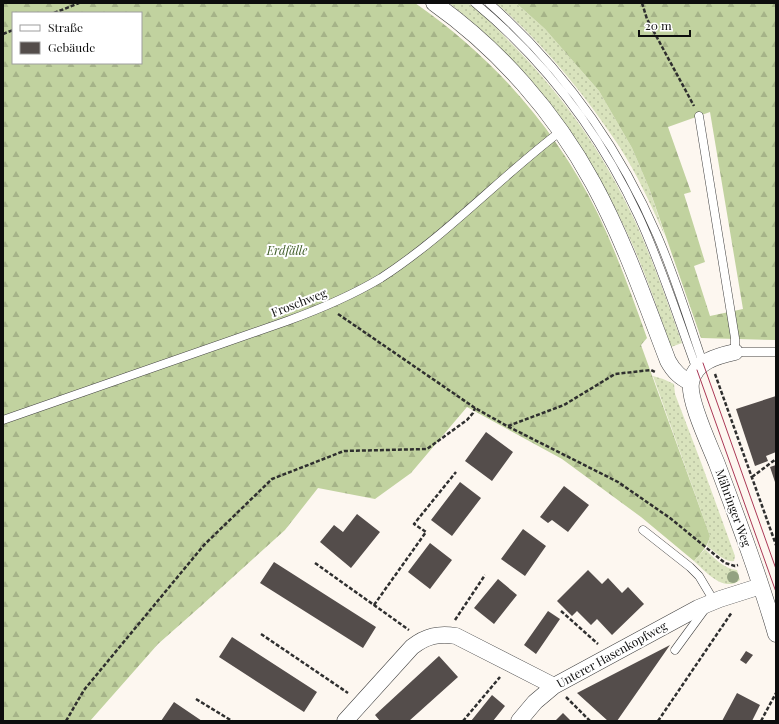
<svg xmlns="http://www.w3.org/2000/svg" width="779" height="724" viewBox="0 0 779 724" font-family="'Playfair Display',serif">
  <defs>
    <pattern id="grass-dots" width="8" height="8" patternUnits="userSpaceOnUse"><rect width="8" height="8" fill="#d9e3bd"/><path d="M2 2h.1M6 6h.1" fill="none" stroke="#b9c2a1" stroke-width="1.8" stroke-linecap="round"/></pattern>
    <pattern id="forest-firs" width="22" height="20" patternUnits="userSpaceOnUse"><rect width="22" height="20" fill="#c1d29f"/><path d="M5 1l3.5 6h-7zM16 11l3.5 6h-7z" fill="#a5b388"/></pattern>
  </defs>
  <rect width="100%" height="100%" fill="#fdf7f0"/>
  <!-- grass -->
  <path fill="url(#grass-dots)" d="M449,3C454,3 463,1 467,3C476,6 504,36 512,44C556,89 594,139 622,195C647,242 664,293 682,343L671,347C658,311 646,274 630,239C587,144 531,67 449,3Z
    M496,3H516L545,29L599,91L632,148L649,188L665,236C651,205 637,174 619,146C584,94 544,44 496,3Z
    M653,376L663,379L674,384L675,394L702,465L735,556L734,561C725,563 714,551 707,546L710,536Z
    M705,549C714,558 724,569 737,570L740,580C724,593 706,572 694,561Z"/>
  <!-- forest -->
  <path fill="url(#forest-firs)" fill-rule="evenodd" d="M3,3H415C493,57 556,128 598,214C617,254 632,296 647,338L641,345L710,536C708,546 701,553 694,561L641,517L562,459L467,407L411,473L375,499L318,488L285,530L201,606L158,644L90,721H3ZM13,13H141V63H13Z
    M516,3H776V340L701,338L649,188L632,148L599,91L545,29ZM710,112L743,309L710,316L694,266L705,262L684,194L691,192L668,127Z"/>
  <!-- building -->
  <path fill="#544d4b" d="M776,396V452L766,456L768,461L755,466L736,409Z
    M486,432L513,452L492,481L465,461Z
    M776,465V485L770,467Z
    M460,482L481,498L452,536L431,520Z
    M564,486L589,505L568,532L552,520L548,523L540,517Z
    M357,514L380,532L351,568L320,542L334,525L343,532Z
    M523,529L546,546L525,576L501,559Z
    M430,543L452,560L430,589L408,572Z
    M274,562L376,627L363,648L260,583Z
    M588,570L602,584L608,578L622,593L628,587L644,604L612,635L597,619L591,625L577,611L572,616L557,601Z
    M498,579L517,595L494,624L474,608Z
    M548,611L560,619L536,654L524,645Z
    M232,637L317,692L304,712L219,657Z
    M670,645L617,721H608L577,693Z
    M746,651L753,655L746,664L740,660Z
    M439,656L458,677L409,721H380L375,715Z
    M737,693L760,705L752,721H722Z
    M492,695L505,706L493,721H471Z
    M174,702L202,721H161Z
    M563,713L571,721H555Z"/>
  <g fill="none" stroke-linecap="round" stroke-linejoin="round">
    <defs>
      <path id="lane" d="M475,3C545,61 601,135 639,217C662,267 678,319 697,370
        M489,3C562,68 618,145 657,235C675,276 688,320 703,363
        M699,116L735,338V352H776
        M3,420L287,321C320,309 351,296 381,278C446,236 499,178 561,131
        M643,530L690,567L699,576L714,601
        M675,650L705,609"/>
      <path id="street" d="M434,3C499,49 555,113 593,183C624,240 645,301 668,361C674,372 680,377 691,383
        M735,352C717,356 694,362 691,383C688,400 710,446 717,464C738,520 759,576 776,634
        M345,721L412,647C426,636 439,633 456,636L554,686
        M519,721L535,702L554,686L698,608L720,599L761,586"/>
    </defs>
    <!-- lane casing -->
    <use href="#lane" stroke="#404040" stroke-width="9"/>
    <!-- street casing -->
    <use href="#street" stroke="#404040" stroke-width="17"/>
    <!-- path -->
    <path stroke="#2f2f2f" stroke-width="2.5" stroke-dasharray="4 2" stroke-linecap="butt" d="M642,3L647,19L694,106
      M54,13L79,3
      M3,34L13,30
      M338,314L475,408L507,426L618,482L670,518L725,563L735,566L738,565
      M715,374L776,545
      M508,426L564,405L615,374L651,370L655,372
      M752,477L776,459
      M315,563L409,630
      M374,605L426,532L414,524L456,472
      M561,611L598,644
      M455,620L485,575
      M261,634L348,693
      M566,697L590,721
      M196,699L232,721
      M66,721L84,690L204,545L272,479L344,451L427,449L467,420L473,413L475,408
      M463,721L500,677
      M658,721L732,612
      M761,721L776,693"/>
    <!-- lane -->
    <use href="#lane" stroke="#fff" stroke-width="8"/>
    <!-- street -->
    <use href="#street" stroke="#fff" stroke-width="16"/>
    <!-- tram -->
    <path stroke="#ab3856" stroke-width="1" d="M703,363L776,569
      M697,370L776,592"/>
  </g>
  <!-- trees -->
  <circle fill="#93a281" cx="733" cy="577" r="6"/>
  <g text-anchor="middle" stroke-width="4" stroke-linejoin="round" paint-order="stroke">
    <!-- park labels -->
    <g font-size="12" font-style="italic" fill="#3d5c26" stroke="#fff">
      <text x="287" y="255">Erdfälle</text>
    </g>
    <!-- street labels -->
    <g font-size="12" fill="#0d0d0d" stroke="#fff">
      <text transform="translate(299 303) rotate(-21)" y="4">Froschweg</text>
      <text transform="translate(733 508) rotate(70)" y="4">Mähringer Weg</text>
      <text transform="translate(612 655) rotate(-29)" y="4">Unterer Hasenkopfweg</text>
    </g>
  </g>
  <!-- border -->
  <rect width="779" height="724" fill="none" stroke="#0d0d0d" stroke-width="8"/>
  <!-- legend -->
  <rect x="12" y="12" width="130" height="52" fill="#ffffff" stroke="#9e9e9e"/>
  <rect x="20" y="25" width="20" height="6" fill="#ffffff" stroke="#9e9e9e"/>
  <text x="48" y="32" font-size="12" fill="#0d0d0d">Straße</text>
  <rect x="20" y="42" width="20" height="12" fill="#544d4b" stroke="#9e9e9e"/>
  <text x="48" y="52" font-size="12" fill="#0d0d0d">Gebäude</text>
  <!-- scale -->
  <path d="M639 30v6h51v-6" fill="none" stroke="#0d0d0d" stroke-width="2"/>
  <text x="645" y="30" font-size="12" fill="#0d0d0d" stroke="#ffffff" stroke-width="3" paint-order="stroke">20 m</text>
</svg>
